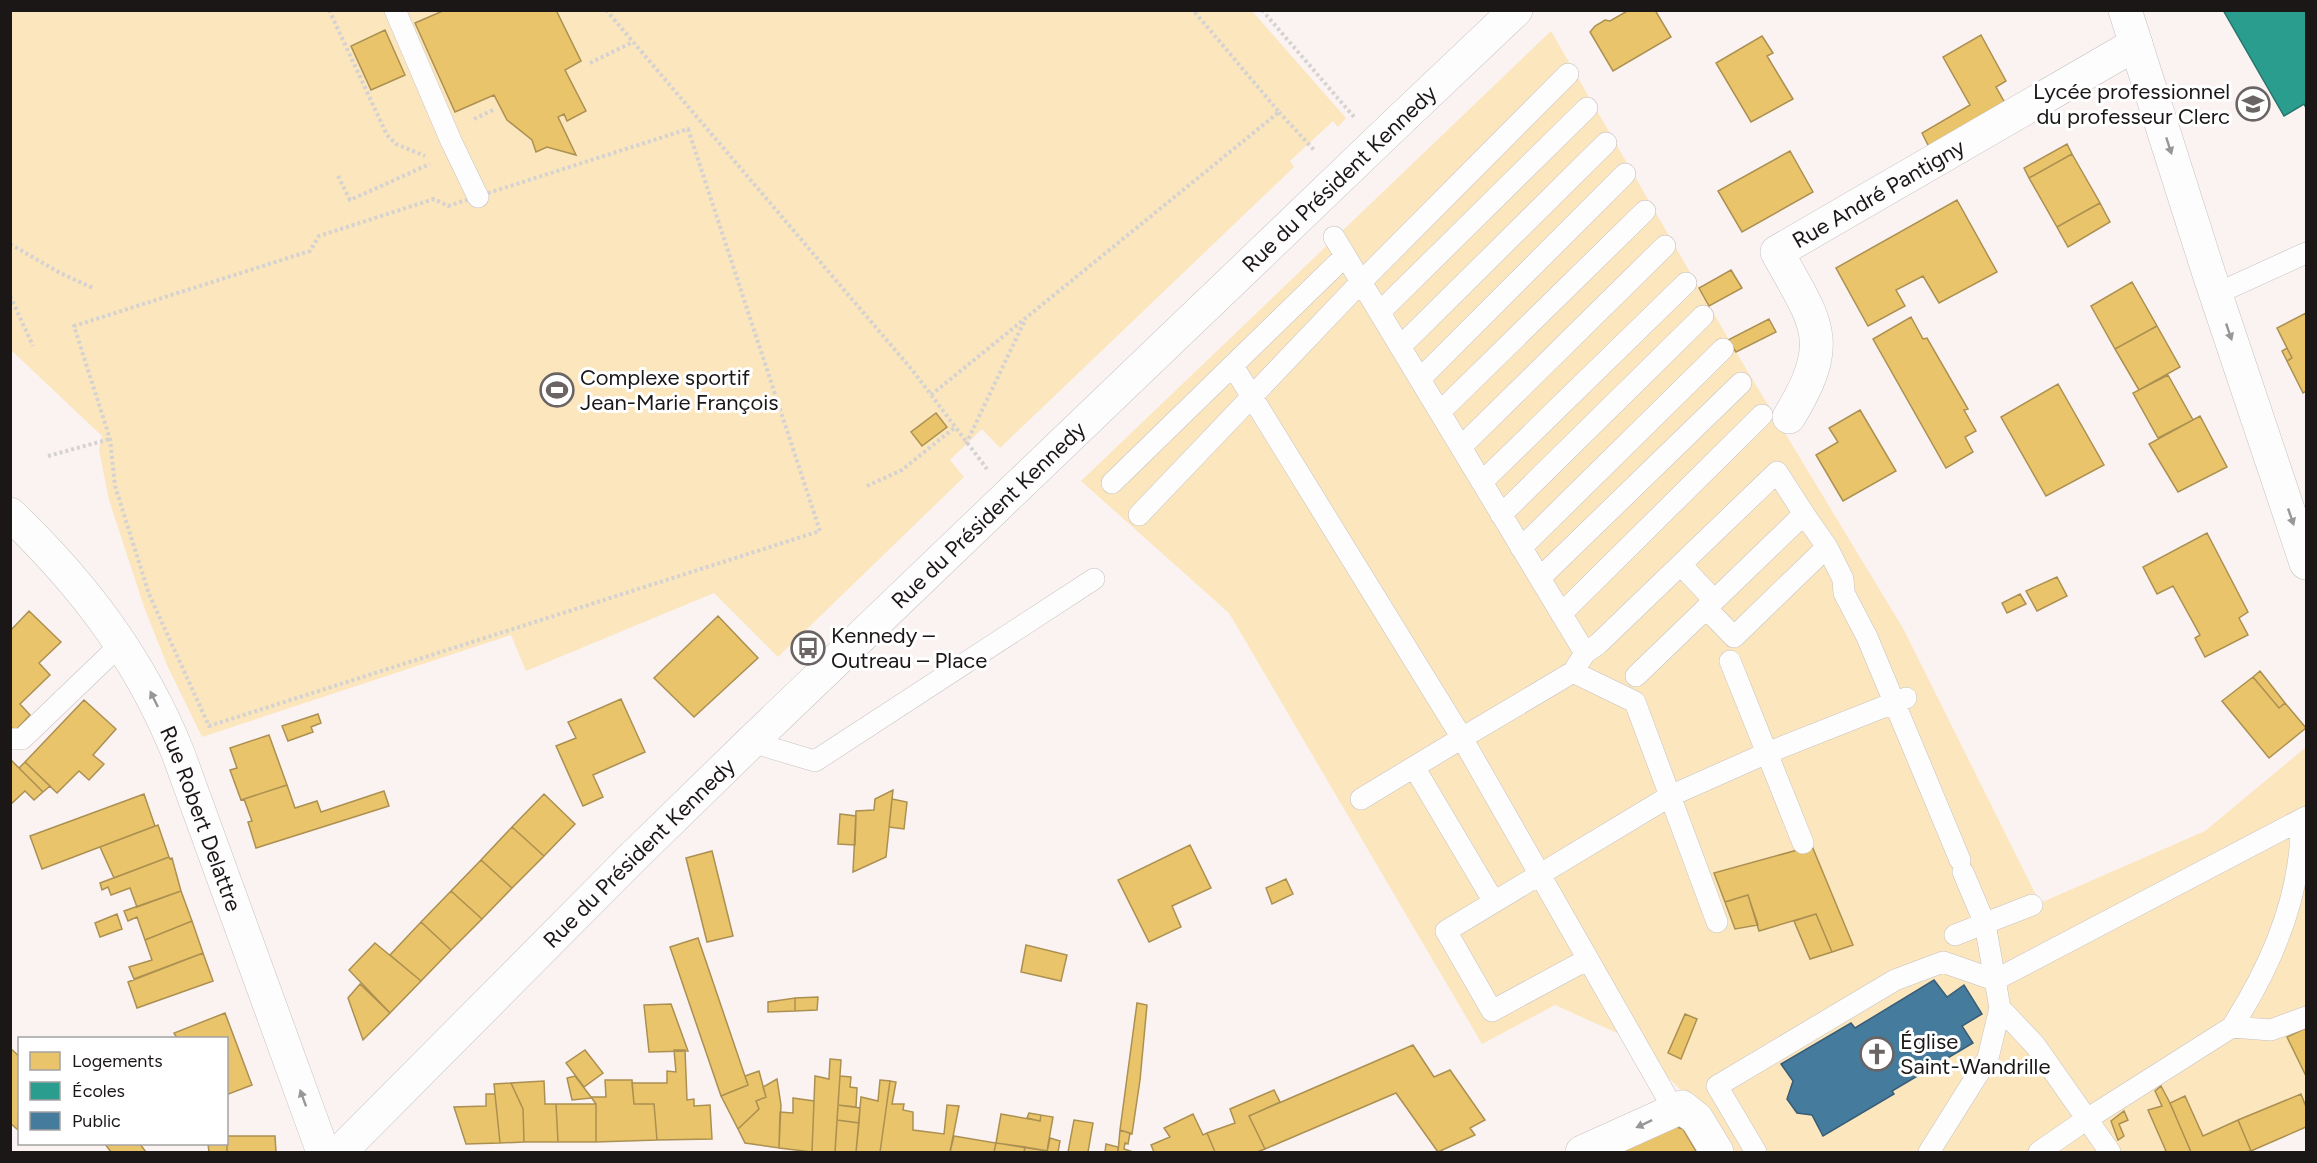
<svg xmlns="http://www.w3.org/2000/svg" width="2317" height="1163" viewBox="0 0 2317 1163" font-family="Figtree,sans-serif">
  <rect width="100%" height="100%" fill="#faf3f2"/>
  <!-- green -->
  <path fill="#fbe6be" d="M10,11H1252L1346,118L1338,127L1333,121L1290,161L1294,167L1000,448L982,429L950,460L964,477L778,657L714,593L526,671L511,635L202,737L167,665L144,607L109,500L99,450L102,436L11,350Z
    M1551,31L1736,352L1904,630L2040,903L2205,831L2306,747V1127L2246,1152H1726L1699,1108L1628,1038L1555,1005L1482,1044L1229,613L1081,481Z"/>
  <!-- homes -->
  <path fill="#e9c46a" stroke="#ac9051" stroke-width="1.5" d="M445,10H556L581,61L565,70L586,111L567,121L564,114L558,117L576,155L547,147L536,152L532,140L507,120L494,95L455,112L415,23Z
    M1629,10H1655L1671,37L1613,71L1590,32L1595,26L1605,20L1610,21Z
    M385,30L405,75L371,90L351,46Z
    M1981,35L2006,81L1996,87L2005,103L1929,147L1922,133L1970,105L1943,57Z
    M1762,36L1773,53L1767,56L1793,99L1751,122L1716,63Z
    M2067,144L2072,154L2029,178L2024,168Z
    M1790,151L1813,192L1742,232L1718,191Z
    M2072,154L2100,203L2057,227L2029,178Z
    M1957,200L1997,272L1939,303L1923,276L1896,290L1905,306L1868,326L1836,268Z
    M2100,203L2110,222L2068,247L2057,227Z
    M1731,270L1742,288L1709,306L1699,288Z
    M2132,282L2157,326L2115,349L2091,306Z
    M2306,313V391L2303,393L2287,361L2292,358L2277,328Z
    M1911,317L1923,339L1927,338L1968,409L1964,410L1976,431L1965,437L1973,452L1946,468L1873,339Z
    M1769,319L1776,332L1736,352L1728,340Z
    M2157,326L2180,367L2139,390L2115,349Z
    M2287,348L2292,358L2287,361L2282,351Z
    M2168,375L2193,420L2158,438L2133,393Z
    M2058,384L2104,465L2046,496L2001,417Z
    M1860,410L1896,471L1843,501L1816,455L1838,442L1829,428Z
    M936,413L947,427L922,446L911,432Z
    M2200,416L2227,467L2178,492L2149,444Z
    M2207,533L2248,612L2239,618L2248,635L2205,657L2195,638L2200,635L2173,586L2157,594L2143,567Z
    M2057,577L2067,596L2037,611L2026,591Z
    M2020,594L2026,604L2007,613L2002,603Z
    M29,611L61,642L39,663L50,675L20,704L30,715L15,731L10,726V631Z
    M718,616L758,658L694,717L654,678Z
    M2260,671L2285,703L2279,708L2253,677Z
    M2253,677L2279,708L2285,703L2306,728L2269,758L2222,701Z
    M621,699L645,752L593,775L603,797L583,806L556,746L576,738L568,722Z
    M84,700L116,729L93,755L104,764L89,780L79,771L57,793L25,762Z
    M318,714L321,723L311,727L313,732L288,741L282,726Z
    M269,735L287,785L241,800L230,770L237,768L230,748Z
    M10,759L43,792L34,800L25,791L10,805Z
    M25,762L50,786L43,792L19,768Z
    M287,785L295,808L317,801L321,812L384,791L389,806L256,848L248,822L252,821L244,799Z
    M893,790L886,857L853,872L856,811L874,810L875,799Z
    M144,794L155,826L42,869L30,836Z
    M544,794L575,824L544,856L512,827Z
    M892,799L907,802L904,829L889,827Z
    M840,814L856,816L855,845L838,844Z
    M158,825L169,857L114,878L100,847Z
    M512,827L544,856L512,888L481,860Z
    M1190,845L1211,888L1172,906L1181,927L1149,942L1118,880Z
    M1812,846L1853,945L1832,952L1816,914L1759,931L1748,895L1725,902L1714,873Z
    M712,851L733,936L707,942L686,858Z
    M169,857L170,859L172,858L181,891L137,907L130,888L111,895L108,887L102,890L100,883Z
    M481,860L512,888L482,919L451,891Z
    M1286,879L1293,894L1272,904L1266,888Z
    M181,891L192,921L145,940L137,917L128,921L124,911Z
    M451,891L482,919L451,950L421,922Z
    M1748,895L1758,925L1735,929L1725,902Z
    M117,914L122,929L100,937L95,923Z
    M1816,914L1832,952L1810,959L1794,921Z
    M192,921L203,953L134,979L129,967L152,960L145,940Z
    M421,922L451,950L421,981L390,955Z
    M698,938L748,1085L721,1096L670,947Z
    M375,943L421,981L390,1013L349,970Z
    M1026,945L1067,955L1061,981L1021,972Z
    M203,953L213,981L137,1008L128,982Z
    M360,984L390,1013L363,1040L348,998Z
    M818,997L817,1010L795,1011V998Z
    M795,998V1011L768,1012V1002Z
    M1137,1003L1147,1005L1140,1080L1132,1134L1120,1130Z
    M671,1004L688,1051L649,1052L644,1005Z
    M225,1013L252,1085L226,1095V1038H177L174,1033Z
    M1685,1014L1697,1019L1681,1059L1668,1053Z
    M2306,1028V1076L2287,1037Z
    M1413,1045L1434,1077L1450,1070L1485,1120L1470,1128L1475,1135L1438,1152L1396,1093L1265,1149L1249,1116Z
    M10,1048L20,1057L18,1130L10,1123Z
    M585,1050L603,1073L584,1087L566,1063Z
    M674,1050H685L687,1100L694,1099V1106L710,1105L712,1139L657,1140L654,1104H634L632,1083H667V1071L676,1072Z
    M830,1059L841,1060L835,1152H812L815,1076L829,1079Z
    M759,1071L766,1097L756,1101L759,1109L738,1129L721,1096L748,1085L745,1076Z
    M575,1076L591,1097L592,1098L572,1100L567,1078Z
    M840,1076L851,1077L850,1087L857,1088L856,1107L838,1105Z
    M777,1079L781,1105L779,1148L745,1143L738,1129L759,1109L756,1101L766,1097L763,1087Z
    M605,1080H632L634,1104H654L657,1140L596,1142V1104L591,1097H606Z
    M880,1080L890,1081L880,1152H856L861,1097L878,1101Z
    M544,1081L545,1104H556L558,1142H524L523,1109L511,1083Z
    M890,1081L896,1082L892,1104H904L903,1110L913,1112V1130L944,1134L947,1105L959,1106L950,1152H880Z
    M511,1083L523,1109L524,1142L500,1143L494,1084Z
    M2161,1086L2170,1103L2191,1152H2163L2166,1151L2148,1110L2162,1106L2155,1091Z
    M1274,1090L1280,1102L1249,1116L1265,1149L1257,1152H1215L1207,1133L1235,1123L1230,1109Z
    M486,1094H495L500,1143L466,1144L454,1107L486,1106Z
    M2301,1094L2306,1107V1127L2251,1151L2238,1120Z
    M2185,1096L2203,1136L2238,1120L2251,1151L2246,1152H2191L2170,1103Z
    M793,1098L814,1101L812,1152L779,1148L780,1112L793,1113Z
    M556,1104H596V1142H558Z
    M838,1105L860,1108L859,1123L837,1120Z
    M2124,1111L2128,1120L2119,1124L2124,1136L2118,1140L2111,1121Z
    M1029,1113L1041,1115L1040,1121L1027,1118Z
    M1001,1114L1040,1121L1041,1115L1053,1117L1047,1151L996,1143Z
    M1193,1114L1203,1135L1207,1133L1215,1152H1154L1151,1145L1170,1137L1164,1128Z
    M837,1120L859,1123L856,1152H835Z
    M1074,1120L1093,1123L1088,1152H1068Z
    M1670,1125L1683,1129L1696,1151L1692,1152H1611Z
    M1120,1130L1130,1133L1128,1144L1125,1143L1124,1149L1133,1152H1118Z
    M227,1136V1152H209L208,1144H226Z
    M227,1136H275L276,1152H227Z
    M954,1136L996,1143L994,1152H950Z
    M1050,1138L1060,1141L1058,1152H1063H1047Z
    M996,1143L1025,1147L1024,1152H994Z
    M105,1144H140L146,1152H111Z
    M1106,1144L1118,1147V1152H1105Z
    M1025,1147L1047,1151V1152H1024Z"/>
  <!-- schools -->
  <path fill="#2a9d8f" stroke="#26756b" stroke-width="1.5" d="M2223,10H2306V108L2304,104L2284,116Z"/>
  <!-- public -->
  <path fill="#457b9d" stroke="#395d75" stroke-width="1.5" d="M1934,980L1947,997L1964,985L1982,1014L1962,1026L1973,1043L1892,1091L1894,1094L1823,1136L1812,1115L1797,1113L1787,1099L1793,1081L1781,1064L1851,1023L1855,1028Z"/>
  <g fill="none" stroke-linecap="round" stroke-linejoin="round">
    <defs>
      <path id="lane" d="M395,10L451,141L478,197
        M1334,237L1585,653L1573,672L1462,738L1674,1110
        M2216,294L2306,253
        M1380,312L1587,108
        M1400,347L1606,143
        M1233,366L1462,738L1361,799
        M1420,379L1625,174
        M1440,412L1645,211
        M1461,447L1665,246
        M1482,482L1686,283
        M1112,483L1345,256
        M1139,515L1361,282L1568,74
        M1501,515L1703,316
        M1827,547L1843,579L1844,593L1867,637L1960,860
        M1521,548L1723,349
        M1681,565L1714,600
        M1540,578L1741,383
        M1706,608L1734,637L1827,547L1804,514
        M1561,614L1762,415
        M1585,653L1598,644L1777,472L1804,514L1636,676
        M1730,661L1803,843
        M1573,672L1635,702L1717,922
        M10,739H22L121,644
        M751,742L815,761L1094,579
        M1414,767L1494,902
        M1955,935L2032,905
        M1588,959L1492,1011L1446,931L1670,796L1767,753L1906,698
        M2000,1008L2035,1045L2110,1152
        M2232,1027C2264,977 2292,917 2299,857C2301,845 2300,833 2300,820
        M1756,1152L1717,1086L1895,980L1943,962L1995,980L2306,817
        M1929,1152L1988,1058L2000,1008L1985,924L1963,872
        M2039,1152L2087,1119L2232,1027L2271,1030L2306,1017"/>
      <g id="street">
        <path d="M2125,10L2209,274L2306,563"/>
        <path id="s1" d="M1789,417C1836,340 1816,323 1777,252L2136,44"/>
        <path id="s2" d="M10,514C84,585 140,659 178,753L323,1152"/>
        <path d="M1582,1152L1682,1107L1697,1119L1717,1152"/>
      </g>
      <g id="secondary">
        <path id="s3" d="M340,1152L632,858L751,742L1401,119L1516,10"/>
      </g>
    </defs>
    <!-- lane casing -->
    <use href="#lane" stroke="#c6c1c0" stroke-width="22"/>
    <!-- street casing -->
    <use href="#street" stroke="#c6c1c0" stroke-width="34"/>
    <!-- secondary casing -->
    <use href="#secondary" stroke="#c6c1c0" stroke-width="34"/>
    <!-- path -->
    <path stroke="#d5d2d2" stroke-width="4" stroke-dasharray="3 3" stroke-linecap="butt" d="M329,10L387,135L396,144L425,156
      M606,10L913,371L987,469
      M1262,10L1354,117
      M590,63L633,42
      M1279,112L1315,151
      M474,119L495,109
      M688,129L820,531L209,726L149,594L115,486L110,439L74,326L310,251L319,236L434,199L448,206Z
      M338,176L350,200L430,164
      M10,244L60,273L93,288
      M10,296L33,346
      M931,395L1279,112L1193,10
      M966,444L1025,320
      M48,456L110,439
      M867,486L902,470L954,428"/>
    <!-- lane -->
    <use href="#lane" stroke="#fefdfd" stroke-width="21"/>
    <!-- street -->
    <use href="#street" stroke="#fefdfd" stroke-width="33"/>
    <!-- secondary -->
    <use href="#secondary" stroke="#fefdfd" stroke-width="33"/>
  </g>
  <!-- one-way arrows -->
  <defs><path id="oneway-solid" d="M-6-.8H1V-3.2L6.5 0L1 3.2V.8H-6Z" transform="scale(1.5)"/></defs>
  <g fill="#989696">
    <use href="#oneway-solid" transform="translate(2169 146) rotate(72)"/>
    <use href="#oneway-solid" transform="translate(2229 332) rotate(71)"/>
    <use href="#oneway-solid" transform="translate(2291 517) rotate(71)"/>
    <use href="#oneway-solid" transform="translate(154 699) rotate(-116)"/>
    <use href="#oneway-solid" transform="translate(303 1098) rotate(-110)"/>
    <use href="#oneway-solid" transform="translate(1644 1124) rotate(155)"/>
  </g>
  <!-- icons -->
  <defs>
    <symbol id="school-ring" viewBox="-11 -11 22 22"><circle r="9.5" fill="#fff" stroke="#6a6464" stroke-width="1.5"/><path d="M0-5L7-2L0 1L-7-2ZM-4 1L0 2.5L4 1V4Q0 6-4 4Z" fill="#6a6464"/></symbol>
    <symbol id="stadium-ring" viewBox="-11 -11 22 22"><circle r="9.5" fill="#fff" stroke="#6a6464" stroke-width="1.5"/><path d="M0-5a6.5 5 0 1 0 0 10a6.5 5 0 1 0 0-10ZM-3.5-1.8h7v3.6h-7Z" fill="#6a6464"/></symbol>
    <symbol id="bus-ring" viewBox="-11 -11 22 22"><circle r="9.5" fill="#fff" stroke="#6a6464" stroke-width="1.5"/><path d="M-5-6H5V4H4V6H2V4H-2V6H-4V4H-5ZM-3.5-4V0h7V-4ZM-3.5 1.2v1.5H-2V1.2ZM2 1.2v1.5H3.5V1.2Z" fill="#6a6464"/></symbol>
    <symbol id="church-ring" viewBox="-11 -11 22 22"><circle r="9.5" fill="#fff" stroke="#6a6464" stroke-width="1.5"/><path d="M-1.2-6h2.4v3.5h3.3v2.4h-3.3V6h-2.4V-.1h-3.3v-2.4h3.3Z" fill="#6a6464"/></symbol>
  </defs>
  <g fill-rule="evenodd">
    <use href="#school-ring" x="2234" y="85" width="38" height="38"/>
    <use href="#stadium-ring" x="538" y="371" width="38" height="38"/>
    <use href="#bus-ring" x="789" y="629" width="38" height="38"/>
    <use href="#church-ring" x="1858" y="1035" width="38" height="38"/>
  </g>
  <g text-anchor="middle" stroke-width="6" stroke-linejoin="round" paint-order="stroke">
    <!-- poi labels -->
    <g font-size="22" fill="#1c1717" stroke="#fff" text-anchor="start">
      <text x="2230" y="99" text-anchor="end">Lycée professionnel<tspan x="2230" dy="25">du professeur Clerc</tspan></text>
      <text x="580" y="385">Complexe sportif<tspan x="580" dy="25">Jean-Marie François</tspan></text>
      <text x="831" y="643">Kennedy –<tspan x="831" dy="25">Outreau – Place</tspan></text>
      <text x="1900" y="1049">Église<tspan x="1900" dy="25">Saint-Wandrille</tspan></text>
    </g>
    <!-- street labels -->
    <g font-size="22" fill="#1c1717" stroke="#fff">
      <text dy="8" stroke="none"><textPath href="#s3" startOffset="1395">Rue du Président Kennedy</textPath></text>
      <text dy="8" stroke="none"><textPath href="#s1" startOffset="297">Rue André Pantigny</textPath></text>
      <text dy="8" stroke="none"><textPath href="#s3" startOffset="909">Rue du Président Kennedy</textPath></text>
      <text dy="8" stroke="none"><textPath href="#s2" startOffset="364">Rue Robert Delattre</textPath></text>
      <text dy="8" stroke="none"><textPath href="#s3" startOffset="423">Rue du Président Kennedy</textPath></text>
    </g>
  </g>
  <!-- border -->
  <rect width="2317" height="1163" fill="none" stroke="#1c1717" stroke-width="24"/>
  <!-- legend -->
  <rect x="18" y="1037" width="210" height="108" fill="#ffffff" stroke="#a4a2a2" stroke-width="1.5"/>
  <rect x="30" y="1052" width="30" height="18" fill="#e9c46a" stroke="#a4a2a2" stroke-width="1.5"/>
  <text x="72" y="1067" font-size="18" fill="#1c1717">Logements</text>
  <rect x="30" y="1082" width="30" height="18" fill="#2a9d8f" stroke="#a4a2a2" stroke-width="1.5"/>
  <text x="72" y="1097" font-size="18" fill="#1c1717">Écoles</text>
  <rect x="30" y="1112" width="30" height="18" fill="#457b9d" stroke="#a4a2a2" stroke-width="1.5"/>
  <text x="72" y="1127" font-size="18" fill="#1c1717">Public</text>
</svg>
